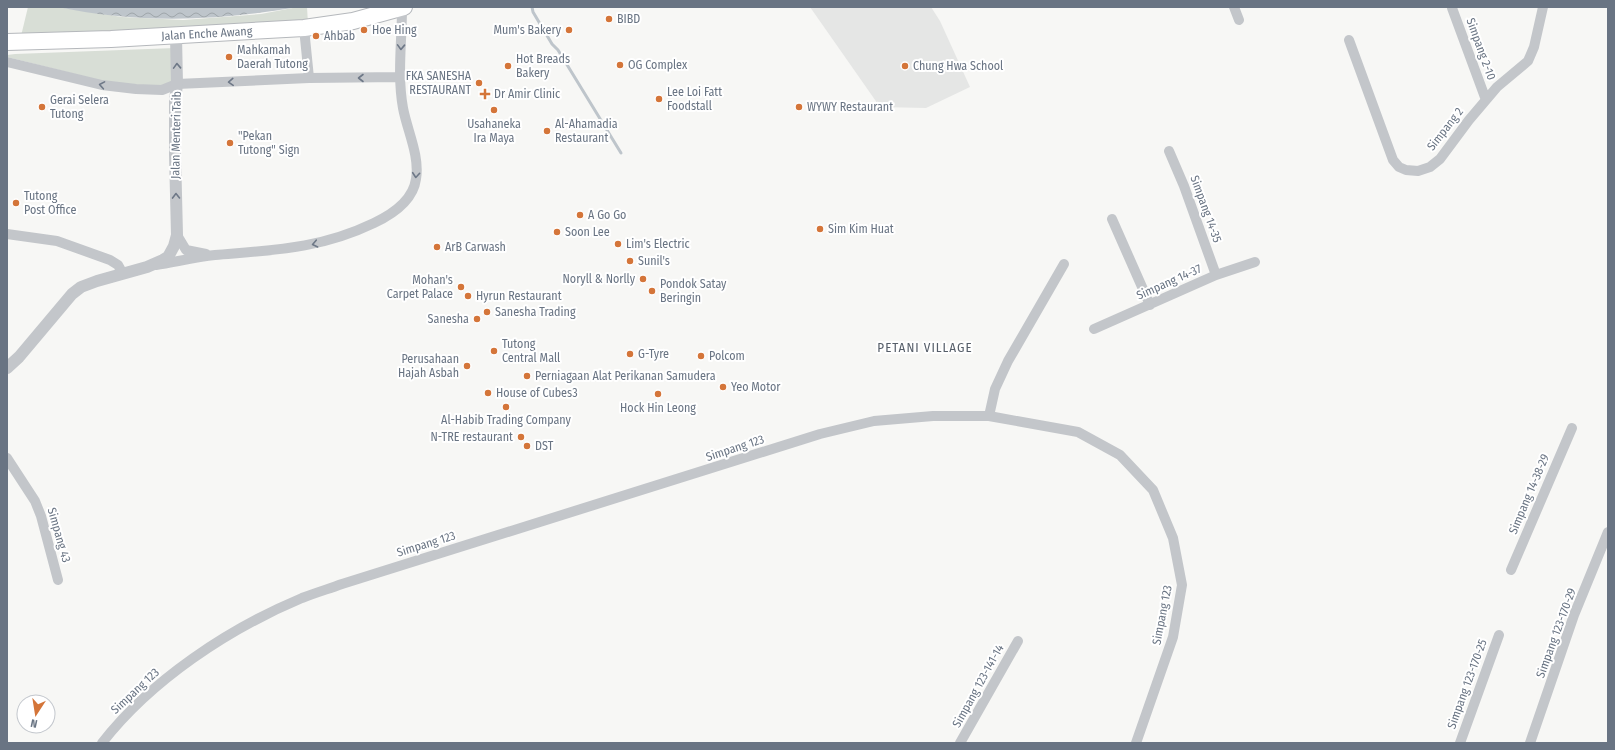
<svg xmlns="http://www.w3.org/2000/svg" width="1615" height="750" viewBox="0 0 1615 750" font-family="'Fira Sans Condensed',sans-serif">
  <defs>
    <pattern id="water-waves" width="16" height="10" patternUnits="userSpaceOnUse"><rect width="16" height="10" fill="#bec5cb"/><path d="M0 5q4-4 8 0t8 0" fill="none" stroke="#9ea5aa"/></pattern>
  </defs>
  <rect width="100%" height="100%" fill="#f7f7f5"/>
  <!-- built -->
  <path fill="#e5e6e5" d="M810,7H931L940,21L970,87L926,108L880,107Z"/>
  <!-- green -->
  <path fill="#d8ded6" d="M28,7H58L122,17L183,20L261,14L298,7H307L308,24L21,36Z
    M175,48V87L123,86L7,57V55L15,54Z"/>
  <!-- water -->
  <path fill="url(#water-waves)" d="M58,7H298C219,21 137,24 58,7Z"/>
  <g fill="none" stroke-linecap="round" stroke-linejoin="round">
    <!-- stream -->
    <path stroke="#bec5cb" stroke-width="3" d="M532,7L533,12L552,44L558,50L621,153"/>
    <defs>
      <g id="primary">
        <path id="s1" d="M7,42L111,39L304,28L353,21L404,7"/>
      </g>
    </defs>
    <!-- primary casing -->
    <use href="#primary" stroke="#b5b8bc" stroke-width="18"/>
    <!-- minor -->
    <path stroke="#c3c6ca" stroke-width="10" d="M1234,7L1239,20
      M1452,8L1486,100
      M304,28L309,78
      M1349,40L1393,160L1399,167L1406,170L1418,171L1430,167L1440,159L1469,120L1497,87L1528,61L1534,47L1543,7
      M7,62L102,85L136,89L162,90L177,84L309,78L400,77
      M1169,151L1184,186L1216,275
      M1112,219L1150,305
      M7,234L57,241L110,260L118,265L123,274
      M177,235L186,250L206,254
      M156,265C175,262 196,257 215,255C274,250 320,249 374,223C393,214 413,201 416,179C420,156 407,130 403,108C397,75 402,41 402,8
      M1094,329L1216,275L1255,262
      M989,416L995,389L1008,361L1064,264
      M7,458L35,501L41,516L58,580
      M1511,570L1572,428
      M102,743C151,680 228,629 302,598C315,593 328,589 342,584L820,434L874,421L933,416H989L1078,432L1120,455L1153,490L1173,538L1182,585L1173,637L1136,743
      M960,743L1018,641
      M1460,743L1499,635
      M1530,743L1574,615L1608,532"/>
    <!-- tertiary -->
    <path stroke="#c3c6ca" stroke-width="12" d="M7,368L19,357L72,294L81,287L97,281L147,267L163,260L168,257L174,246L177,235L175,154V101L177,84L176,36"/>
    <!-- primary -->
    <use href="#primary" stroke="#fff" stroke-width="16"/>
  </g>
  <!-- one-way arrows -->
  <defs><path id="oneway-chevron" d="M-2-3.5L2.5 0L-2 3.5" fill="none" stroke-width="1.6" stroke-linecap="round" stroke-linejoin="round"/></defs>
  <g stroke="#6e7887">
    <use href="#oneway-chevron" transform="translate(401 47) rotate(92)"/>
    <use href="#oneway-chevron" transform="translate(177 66) rotate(-92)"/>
    <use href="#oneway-chevron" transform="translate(361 78) rotate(180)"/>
    <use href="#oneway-chevron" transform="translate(231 82) rotate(177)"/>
    <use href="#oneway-chevron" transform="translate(102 85) rotate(-170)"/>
    <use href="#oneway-chevron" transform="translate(416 175) rotate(95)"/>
    <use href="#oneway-chevron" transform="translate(176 196) rotate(-91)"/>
    <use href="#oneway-chevron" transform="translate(315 244) rotate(168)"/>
  </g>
  <!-- markers -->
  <g fill="#d47539" stroke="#fff" stroke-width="1.5">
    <circle cx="609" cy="19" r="4"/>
    <circle cx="364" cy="30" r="4"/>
    <circle cx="569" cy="30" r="4"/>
    <circle cx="316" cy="36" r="4"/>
    <circle cx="229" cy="57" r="4"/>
    <circle cx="620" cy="65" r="4"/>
    <circle cx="508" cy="66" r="4"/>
    <circle cx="905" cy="66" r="4"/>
    <circle cx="479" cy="83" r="4"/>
    <path d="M483 88h4v4h4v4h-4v4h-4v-4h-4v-4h4z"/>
    <circle cx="659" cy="99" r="4"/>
    <circle cx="42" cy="107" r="4"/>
    <circle cx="799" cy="107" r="4"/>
    <circle cx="494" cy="110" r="4"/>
    <circle cx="547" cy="131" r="4"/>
    <circle cx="230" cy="143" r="4"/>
    <circle cx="16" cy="203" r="4"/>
    <circle cx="580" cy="215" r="4"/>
    <circle cx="820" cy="229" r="4"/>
    <circle cx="557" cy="232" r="4"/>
    <circle cx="618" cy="244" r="4"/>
    <circle cx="437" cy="247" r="4"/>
    <circle cx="630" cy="261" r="4"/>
    <circle cx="643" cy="279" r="4"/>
    <circle cx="461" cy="287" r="4"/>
    <circle cx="652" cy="291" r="4"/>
    <circle cx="468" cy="296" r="4"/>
    <circle cx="487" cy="312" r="4"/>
    <circle cx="477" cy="319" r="4"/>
    <circle cx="494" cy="351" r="4"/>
    <circle cx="630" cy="354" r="4"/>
    <circle cx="701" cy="356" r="4"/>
    <circle cx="467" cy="366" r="4"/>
    <circle cx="527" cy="376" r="4"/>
    <circle cx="723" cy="387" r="4"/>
    <circle cx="488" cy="393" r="4"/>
    <circle cx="658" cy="394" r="4"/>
    <circle cx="506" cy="407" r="4"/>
    <circle cx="521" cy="437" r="4"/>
    <circle cx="527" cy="446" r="4"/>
  </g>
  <g text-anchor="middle" stroke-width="4" stroke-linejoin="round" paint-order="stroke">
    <!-- poi labels -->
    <g font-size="12" fill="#697483" stroke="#fff" text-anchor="start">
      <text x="617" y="23">BIBD</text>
      <text x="372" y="34">Hoe Hing</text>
      <text x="561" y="34" text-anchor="end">Mum's Bakery</text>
      <text x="324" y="40">Ahbab</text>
      <text x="237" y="54">Mahkamah<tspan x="237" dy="14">Daerah Tutong</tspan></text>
      <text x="516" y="63">Hot Breads<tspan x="516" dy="14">Bakery</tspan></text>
      <text x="628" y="69">OG Complex</text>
      <text x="913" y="70">Chung Hwa School</text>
      <text x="471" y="80" text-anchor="end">FKA SANESHA<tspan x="471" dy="14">RESTAURANT</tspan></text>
      <text x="667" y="96">Lee Loi Fatt<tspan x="667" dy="14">Foodstall</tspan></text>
      <text x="494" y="98">Dr Amir Clinic</text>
      <text x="50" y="104">Gerai Selera<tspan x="50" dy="14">Tutong</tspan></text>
      <text x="807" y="111">WYWY Restaurant</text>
      <text x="494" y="128" text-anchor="middle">Usahaneka<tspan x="494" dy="14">Ira Maya</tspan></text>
      <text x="555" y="128">Al-Ahamadia<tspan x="555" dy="14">Restaurant</tspan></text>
      <text x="238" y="140">"Pekan<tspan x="238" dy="14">Tutong" Sign</tspan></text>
      <text x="24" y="200">Tutong<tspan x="24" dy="14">Post Office</tspan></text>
      <text x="588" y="219">A Go Go</text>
      <text x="828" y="233">Sim Kim Huat</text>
      <text x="565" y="236">Soon Lee</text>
      <text x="626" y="248">Lim's Electric</text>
      <text x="445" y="251">ArB Carwash</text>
      <text x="638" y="265">Sunil's</text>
      <text x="635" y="283" text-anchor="end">Noryll &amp; Norlly</text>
      <text x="453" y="284" text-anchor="end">Mohan's<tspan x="453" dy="14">Carpet Palace</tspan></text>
      <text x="660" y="288">Pondok Satay<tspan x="660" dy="14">Beringin</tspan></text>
      <text x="476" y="300">Hyrun Restaurant</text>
      <text x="495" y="316">Sanesha Trading</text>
      <text x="469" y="323" text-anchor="end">Sanesha</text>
      <text x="502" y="348">Tutong<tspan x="502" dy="14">Central Mall</tspan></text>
      <text x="638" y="358">G-Tyre</text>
      <text x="709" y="360">Polcom</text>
      <text x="459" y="363" text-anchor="end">Perusahaan<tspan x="459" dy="14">Hajah Asbah</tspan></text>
      <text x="535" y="380">Perniagaan Alat Perikanan Samudera</text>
      <text x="731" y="391">Yeo Motor</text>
      <text x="496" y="397">House of Cubes3</text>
      <text x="658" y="412" text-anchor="middle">Hock Hin Leong</text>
      <text x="506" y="424" text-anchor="middle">Al-Habib Trading Company</text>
      <text x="513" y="441" text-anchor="end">N-TRE restaurant</text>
      <text x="535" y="450">DST</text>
    </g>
    <!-- street labels -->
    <g font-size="12" fill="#697483" stroke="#fff">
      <text dy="4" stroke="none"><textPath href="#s1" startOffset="200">Jalan Enche Awang</textPath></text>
      <text transform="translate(1481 49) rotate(70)" y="4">Simpang 2-10</text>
      <text transform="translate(1445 129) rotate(-52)" y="4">Simpang 2</text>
      <text transform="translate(176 135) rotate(-89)" y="4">Jalan Menteri Taib</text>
      <text transform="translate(1206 209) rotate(70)" y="4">Simpang 14-35</text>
      <text transform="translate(1169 282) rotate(-24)" y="4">Simpang 14-37</text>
      <text transform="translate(735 448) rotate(-18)" y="4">Simpang 123</text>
      <text transform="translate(1529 494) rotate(-67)" y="4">Simpang 14-38-29</text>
      <text transform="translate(59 535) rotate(74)" y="4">Simpang 43</text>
      <text transform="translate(426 544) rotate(-17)" y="4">Simpang 123</text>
      <text transform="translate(1162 615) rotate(-79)" y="4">Simpang 123</text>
      <text transform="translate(1556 633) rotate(-70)" y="4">Simpang 123-170-29</text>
      <text transform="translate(1467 684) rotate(-70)" y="4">Simpang 123-170-25</text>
      <text transform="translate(978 686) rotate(-61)" y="4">Simpang 123-141-14</text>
      <text transform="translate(135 691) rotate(-43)" y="4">Simpang 123</text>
    </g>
    <!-- neighbourhood labels -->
    <g font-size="13" letter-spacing="1" fill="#565e69" stroke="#fff">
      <text x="925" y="352">PETANI VILLAGE</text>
    </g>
  </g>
  <!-- border -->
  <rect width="1615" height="750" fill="none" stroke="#697483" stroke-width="16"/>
  <!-- north arrow -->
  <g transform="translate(36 714) rotate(192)"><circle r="19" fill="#ffffff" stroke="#c3c7cd"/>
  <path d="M0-3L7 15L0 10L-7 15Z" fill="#d47539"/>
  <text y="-6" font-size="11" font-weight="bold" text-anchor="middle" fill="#697483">N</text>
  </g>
</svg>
